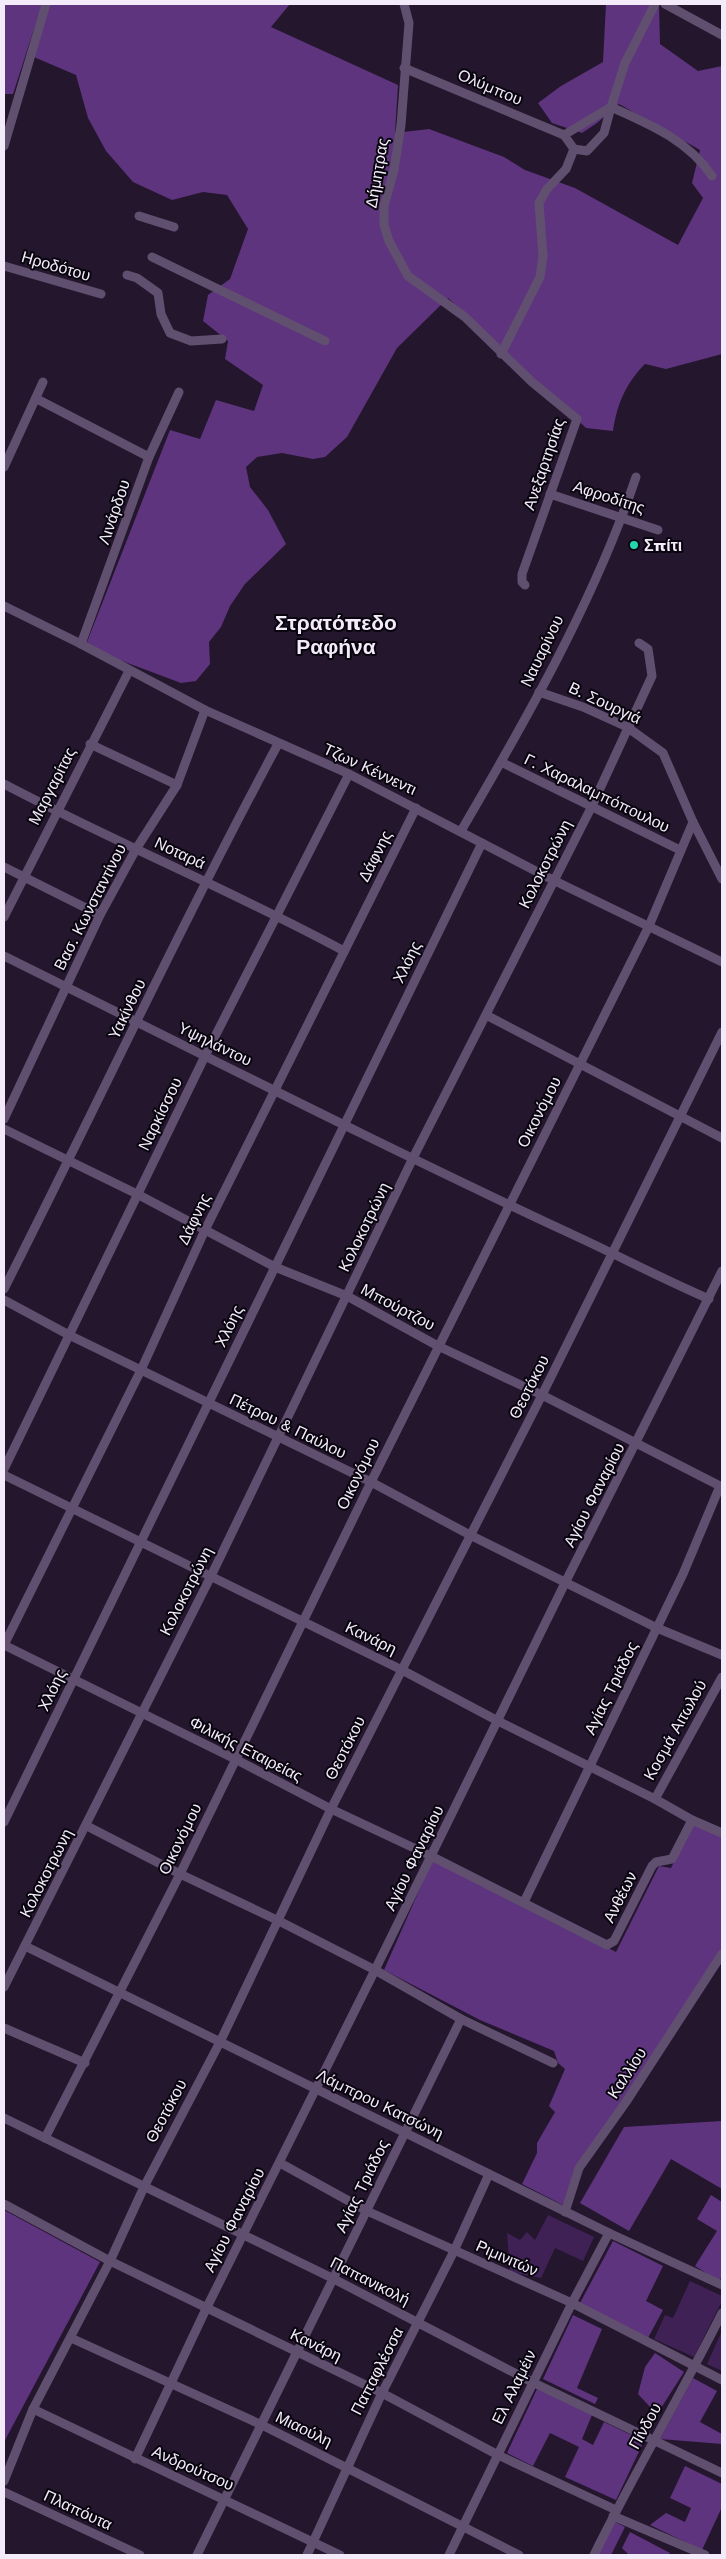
<svg xmlns="http://www.w3.org/2000/svg" width="726" height="2559" font-family="'Work Sans',sans-serif">
  <rect width="100%" height="100%" fill="#23162d"/>
  <!-- green -->
  <g fill="#3f2156">
    <path d="M548,2215l46,22 -11,24 -28,-13 -14,30 -31,-6 -3,-39 13,7 7,-8 8,8z"/>
    <path d="M690,2281l32,15v5l-28,56 -40,-18 11,-24 8,3z"/>
    <path d="M722,2331v40l-15,-7z"/>
  </g>
  <!-- forest -->
  <g fill="#5e347e">
    <path d="M4,4h38l-29,90h-9z"/>
    <path d="M50,4h240l-19,23 127,58 -3,48 34,-4 75,28 21,13 50,18 103,57 25,-47 -11,-15 8,-33 -81,-46 -22,19 -15,10 -30,-10 -14,-20 23,-17 42,-24 3,-58h53l1,40 38,27 24,-5v288l-56,15 -21,-5c-19,19 -28,40 -32,67l-27,-3 -138,-130 -51,50 -50,89 -22,20 -12,2 -31,-6 -25,4 -11,10 4,20 18,23 18,34 -41,40 -15,22 -9,21 -12,15 1,22 -14,17 -15,2 -72,-27 -22,-14 83,-212 30,9 16,-39 38,11 9,-26 -38,-26 3,-18 -25,-20 5,-26 22,-16 18,-50 -21,-34 -24,-3 -31,8 -39,-18 -27,-31 -18,-33 -12,-43 -42,-18z"/>
    <path d="M694,1821l28,14v114l-95,147 -53,74 -11,35 -41,-21 15,-31v-10l18,-31 -6,-6 16,-37 -7,-6 -4,-12 -74,-31 -96,-50 49,-111 183,93 43,-86 12,2z"/>
    <path d="M722,2121v68l-51,-30 -42,72 -49,-28 44,-76z"/>
    <path d="M711,2195l11,7v74l-3,5 -24,-15 22,-35 -20,-12z"/>
    <path d="M4,2210l96,52 -96,180z"/>
    <path d="M613,2241l50,25 -17,35 17,9 -15,28 -68,-35z"/>
    <path d="M573,2315l29,14 -25,59 21,10 -3,6 -52,-25z"/>
    <path d="M655,2353l29,19 -37,58 4,-22 -13,-14 7,-27z"/>
    <path d="M693,2378l24,13 -17,31 22,12v10l-62,-5z"/>
    <path d="M537,2389l55,26 -10,24 11,6 11,-23 40,19 -28,59 -51,-23 14,-30 -29,-14 -17,33 -26,-13z"/>
    <path d="M685,2466l37,18v23l-20,43 -52,-25 16,-12 19,9 6,-14 -21,-10z"/>
    <path d="M615,2522l10,5 -14,28h-13z"/>
    <path d="M630,2532l40,21 -1,2h-40l-7,-7z"/>
  </g>
  <g fill="none" stroke-linecap="round" stroke-linejoin="round">
    <!-- minor -->
    <g stroke="#604f6f" stroke-width="9">
      <path d="M404,4l5,19 -8,102 -7,45 -10,36v19l5,16 19,35 57,41 67,65 45,37 -55,155v8l3,3"/>
      <path d="M665,4l57,31"/>
      <path d="M404,68l160,67"/>
      <path d="M4,146l42,-142"/>
      <path d="M574,149l13,2 17,-18 7,-26c38,17 77,33 101,69"/>
      <path d="M139,216l35,11"/>
      <path d="M152,257l173,84"/>
      <path d="M4,266l97,28"/>
      <path d="M127,275l10,3 21,15 3,21 9,19 21,8 31,-2"/>
      <path d="M501,354l39,-77 3,-21 -4,-53 8,-14 19,-20 8,-20 -10,-14 47,-28 14,-44 30,-59"/>
      <path d="M37,399l112,58"/>
      <path d="M4,467l39,-85"/>
      <path d="M550,494l108,36"/>
      <path d="M4,606l77,38 124,66 144,64 204,106 169,82"/>
      <path d="M81,644l68,-187 30,-65"/>
      <path d="M539,692l44,15 44,20 36,26 30,69 29,57"/>
      <path d="M90,744l87,41"/>
      <path d="M501,762l179,88"/>
      <path d="M4,784c112,59 229,107 340,167"/>
      <path d="M461,831c65,-111 134,-232 175,-354"/>
      <path d="M4,867l96,48"/>
      <path d="M4,917l125,-246"/>
      <path d="M4,956c192,95 382,192 576,282 43,20 85,42 129,61"/>
      <path d="M486,1015l236,123"/>
      <path d="M4,1119l96,-204 36,-66 41,-64 28,-75"/>
      <path d="M4,1129l133,65 138,73 72,29 91,50 104,49 180,92"/>
      <path d="M4,1289c92,-182 178,-366 274,-545"/>
      <path d="M4,1300l65,35 302,147 99,53 187,93 65,27"/>
      <path d="M4,1469l201,-413 144,-282"/>
      <path d="M4,1475l398,195 96,51 157,78 37,21 30,13"/>
      <path d="M4,1645l137,-275 64,-140 211,-422"/>
      <path d="M4,1645l231,114 96,50 100,47 176,89 7,-4 38,-75 4,-4 16,-3 20,-39"/>
      <path d="M655,1799l67,-122"/>
      <path d="M4,1822l478,-979"/>
      <path d="M87,1826l93,48 99,47 96,49 86,49 92,44"/>
      <path d="M524,1902l159,-328 37,-88"/>
      <path d="M25,1946l584,287 113,52"/>
      <path d="M4,1987l207,-411 202,-418 178,-350 61,-132 -4,-27 -9,-6"/>
      <path d="M4,2028l81,35"/>
      <path d="M4,2118l328,160 200,104 190,91"/>
      <path d="M45,2138l135,-264 191,-392 278,-556 44,-104"/>
      <path d="M280,2163l87,48 205,92 150,77"/>
      <path d="M4,2204l106,57 272,132 116,62 118,55"/>
      <path d="M565,2212l14,-44 47,-66 96,-148"/>
      <path d="M71,2338l191,87 257,130"/>
      <path d="M33,2409l307,146"/>
      <path d="M135,2459l71,-150 169,-339 190,-387 157,-312"/>
      <path d="M4,2481l29,-72 77,-148 34,-74 76,-145 111,-233 211,-414 180,-363"/>
      <path d="M4,2492l136,63"/>
      <path d="M613,2516l92,39"/>
      <path d="M197,2555l264,-536"/>
      <path d="M307,2555l75,-162 72,-142 35,-77"/>
      <path d="M449,2555l123,-252 37,-70"/>
      <path d="M594,2555c40,-82 87,-160 128,-242"/>
    </g>
  </g>
  <!-- markers -->
  <circle fill="#25d5ae" stroke="#09050e" stroke-width="2" cx="634" cy="545" r="5"/>
  <g text-anchor="middle" dominant-baseline="central" stroke-width="4" stroke-linejoin="round" paint-order="stroke">
    <!-- street labels -->
    <g font-size="16" fill="#f3ebfa" stroke="#09050e">
      <text transform="translate(490 87) rotate(23)">Ολύμπου</text>
      <text transform="translate(377 173) rotate(-80)">Δήμητρας</text>
      <text transform="translate(56 266) rotate(16)">Ηροδότου</text>
      <text transform="translate(544 464) rotate(-71)">Ανεξαρτησίας</text>
      <text transform="translate(609 497) rotate(18)">Αφροδίτης</text>
      <text transform="translate(114 512) rotate(-71)">Λινάρδου</text>
      <text transform="translate(542 651) rotate(-64)">Ναυαρίνου</text>
      <text transform="translate(605 703) rotate(25)">Β. Σουργιά</text>
      <text transform="translate(370 769) rotate(25)">Τζων Κέννεντι</text>
      <text transform="translate(52 786) rotate(-63)">Μαργαρίτας</text>
      <text transform="translate(597 793) rotate(26)">Γ. Χαραλαμπόπουλου</text>
      <text transform="translate(180 853) rotate(25)">Νοταρά</text>
      <text transform="translate(375 856) rotate(-63)">Δάφνης</text>
      <text transform="translate(545 864) rotate(-63)">Κολοκοτρώνη</text>
      <text transform="translate(90 907) rotate(-63)">Βασ. Κωνσταντίνου</text>
      <text transform="translate(407 962) rotate(-64)">Χλόης</text>
      <text transform="translate(127 1009) rotate(-64)">Υακίνθου</text>
      <text transform="translate(215 1044) rotate(26)">Υψηλάντου</text>
      <text transform="translate(539 1112) rotate(-63)">Οικονόμου</text>
      <text transform="translate(160 1114) rotate(-64)">Ναρκίσσου</text>
      <text transform="translate(194 1219) rotate(-64)">Δάφνης</text>
      <text transform="translate(364 1227) rotate(-64)">Κολοκοτρώνη</text>
      <text transform="translate(398 1307) rotate(28)">Μπούρτζου</text>
      <text transform="translate(229 1326) rotate(-64)">Χλόης</text>
      <text transform="translate(529 1387) rotate(-63)">Θεοτόκου</text>
      <text transform="translate(288 1426) rotate(26)">Πέτρου &amp; Παύλου</text>
      <text transform="translate(358 1474) rotate(-64)">Οικονόμου</text>
      <text transform="translate(594 1495) rotate(-63)">Αγίου Φαναρίου</text>
      <text transform="translate(186 1591) rotate(-63)">Κολοκοτρώνη</text>
      <text transform="translate(371 1638) rotate(26)">Κανάρη</text>
      <text transform="translate(611 1688) rotate(-64)">Αγίας Τριάδος</text>
      <text transform="translate(52 1690) rotate(-64)">Χλόης</text>
      <text transform="translate(675 1730) rotate(-61)">Κοσμά Αιτωλού</text>
      <text transform="translate(345 1748) rotate(-63)">Θεοτόκου</text>
      <text transform="translate(246 1749) rotate(27)">Φιλικής Εταιρείας</text>
      <text transform="translate(180 1839) rotate(-64)">Οικονόμου</text>
      <text transform="translate(414 1858) rotate(-64)">Αγίου Φαναρίου</text>
      <text transform="translate(46 1873) rotate(-63)">Κολοκοτρωνη</text>
      <text transform="translate(620 1897) rotate(-63)">Ανθέων</text>
      <text transform="translate(627 2073) rotate(-57)">Καλλίου</text>
      <text transform="translate(380 2104) rotate(26)">Λάμπρου Κατσώνη</text>
      <text transform="translate(166 2111) rotate(-62)">Θεοτόκου</text>
      <text transform="translate(362 2186) rotate(-64)">Αγίας Τριάδος</text>
      <text transform="translate(234 2220) rotate(-63)">Αγίου Φαναρίου</text>
      <text transform="translate(507 2258) rotate(24)">Ριμινιτών</text>
      <text transform="translate(370 2281) rotate(27)">Παπανικολή</text>
      <text transform="translate(316 2345) rotate(26)">Κανάρη</text>
      <text transform="translate(377 2371) rotate(-63)">Παπαφλέσσα</text>
      <text transform="translate(514 2387) rotate(-64)">Ελ Αλαμέιν</text>
      <text transform="translate(645 2426) rotate(-61)">Πίνδου</text>
      <text transform="translate(304 2429) rotate(26)">Μιαούλη</text>
      <text transform="translate(193 2468) rotate(24)">Ανδρούτσου</text>
      <text transform="translate(78 2510) rotate(25)">Πλαπόυτα</text>
    </g>
    <!-- poi labels -->
    <g font-size="16" font-weight="bold" fill="#f3ebfa" stroke="#09050e" text-anchor="start">
      <text x="644" y="545">Σπίτι</text>
    </g>
    <!-- district labels -->
    <g font-size="21" font-weight="bold" fill="#f3ebfa" stroke="#09050e">
      <text x="336" y="622">Στρατόπεδο<tspan x="336" dy="24">Ραφήνα</tspan></text>
    </g>
  </g>
  <!-- border -->
  <rect width="726" height="2559" fill="none" stroke="#f3ebfa" stroke-width="10"/>
</svg>
